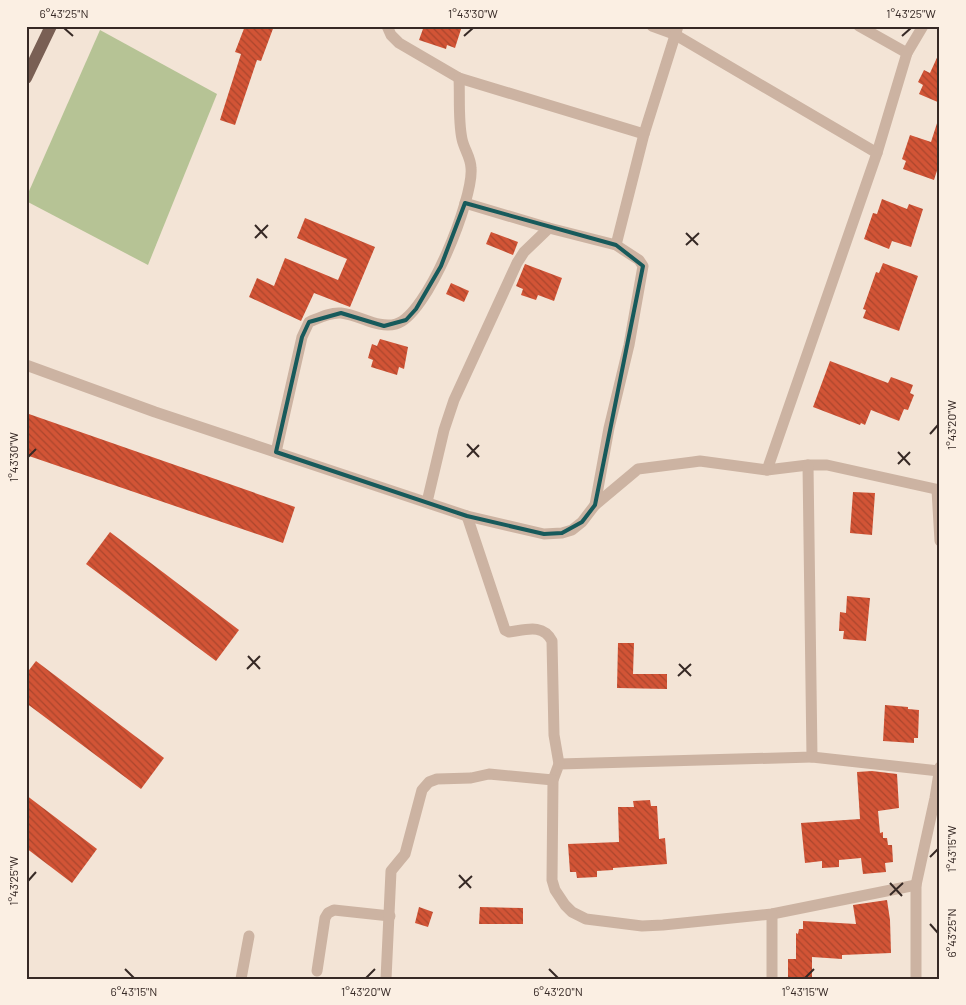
<svg xmlns="http://www.w3.org/2000/svg" width="966" height="1005" font-family="Barlow,sans-serif">
  <defs>
    <pattern id="building-back-hatch" width="6" height="6" patternUnits="userSpaceOnUse" patternTransform="scale(1.25)"><rect width="6" height="6" fill="#d25436"/><path d="M-1 5l2 2M0 0l6 6M5-1l2 2" fill="none" stroke="#ab462d"/></pattern>
  </defs>
  <rect width="100%" height="100%" fill="#f3e4d6"/>
  <!-- pitch -->
  <path fill="#b6c395" d="M100,30l117,64 -69,171 -122,-64v-3z"/>
  <!-- building -->
  <g fill="url(#building-back-hatch)">
    <path d="M245,26h29l-13,35 -4,-1 -22,65 -15,-5 21,-66 -6,-2z"/>
    <path d="M424,26h38l-7,22 -8,-3 -1,4 -27,-9z"/>
    <path d="M940,51v52l-21,-9 4,-9 -5,-3 6,-12 6,3z"/>
    <path d="M938,120l2,1v40l-6,19 -31,-11 3,-8 -4,-2 8,-24 21,7z"/>
    <path d="M882,199l25,10 2,-5 14,5 -12,38 -19,-6 -3,8 -25,-10 9,-26 4,1z"/>
    <path d="M305,218l70,29 -25,60 -36,-14 -13,28 -52,-24 8,-19 17,8 11,-28 53,22 9,-21 -50,-21z"/>
    <path d="M491,232l27,10 -5,13 -27,-11z"/>
    <path d="M883,263l35,13 -19,55 -36,-13 3,-8 -3,-1 13,-37 3,1z"/>
    <path d="M525,264l37,14 -8,23 -16,-6 -2,5 -15,-5 2,-6 -7,-3z"/>
    <path d="M451,283l18,8 -5,11 -18,-8z"/>
    <path d="M380,339l28,8 -4,22 -5,-2 -2,8 -26,-8 2,-7 -5,-2 4,-14 5,2z"/>
    <path d="M830,361l58,22 3,-6 22,8 -3,8 4,2 -6,15 -4,-1 -5,12 -28,-11 -6,15 -4,-2 -1,2 -47,-18z"/>
    <path d="M26,413l269,94 -12,36 -257,-88z"/>
    <path d="M853,492l22,1 -3,42 -22,-2z"/>
    <path d="M110,532l129,98 -23,31 -130,-97z"/>
    <path d="M847,596l23,2 -4,43 -23,-2 1,-8h-5l1,-19 6,1z"/>
    <path d="M618,643h16l-1,31h34v15l-50,-1z"/>
    <path d="M36,661l128,97 -23,31 -115,-86v-29z"/>
    <path d="M885,705l23,2v2l11,1 -1,28h-4v5l-31,-2z"/>
    <path d="M872,771l25,3 2,34 -21,3 2,22 3,-1v6h4l1,7h4l1,17 -8,1 1,9 -23,2 -2,-16 -22,2v7l-17,1v-7l-17,2 -4,-40 59,-4 -3,-47z"/>
    <path d="M26,795l71,54 -25,34 -46,-35z"/>
    <path d="M650,800l1,6h6l2,33 6,-1 2,26 -54,4v2l-16,1v6l-20,1 -1,-6h-6l-2,-28 51,-2 -1,-35h16l-1,-6z"/>
    <path d="M887,900l3,20 1,33 -49,2v4l-30,-2v21l-24,1v-20h8v-26l2,1 1,-5h4v-8l53,3 -3,-19z"/>
    <path d="M419,907l14,5 -5,15 -13,-4z"/>
    <path d="M480,907l43,1v16h-44z"/>
  </g>
  <g fill="none" stroke-linecap="round" stroke-linejoin="round">
    <!-- minor -->
    <g stroke="#ccb3a2" stroke-width="11">
      <path d="M387,26l4,9 8,8 60,35 185,56"/>
      <path d="M652,26l22,8 203,119"/>
      <path d="M859,26l48,27"/>
      <path d="M465,203l84,25 67,17 23,15 4,6 -14,79 -20,83 -14,77"/>
      <path d="M616,245l28,-111 34,-108"/>
      <path d="M26,365l129,47 312,104 77,18 18,-1 10,-3 10,-8 13,-17 43,-36 55,-7 7,-1 67,9 41,-5h19l113,25"/>
      <path d="M276,452l26,-115 7,-15c10,-4 21,-10 32,-9 19,2 37,16 55,11 31,-8 78,-126 75,-156 0,-10 -7,-19 -9,-29 -4,-19 -2,-41 -3,-61"/>
      <path d="M808,465l4,292 -253,7 -6,16 -1,100 3,10 10,15 7,7 14,7 56,7 21,-1 109,-11 144,-29"/>
      <path d="M767,470l110,-317 30,-100 16,-27"/>
      <path d="M937,490l3,51"/>
      <path d="M427,502l17,-72 10,-30 63,-137 7,-11 25,-24"/>
      <path d="M467,516l38,114 4,2c16,-2 34,-9 43,9l2,94 5,29"/>
      <path d="M812,757l127,14"/>
      <path d="M317,971l8,-53 3,-5 6,-3 56,6"/>
      <path d="M241,979l8,-43"/>
      <path d="M386,979l5,-108 14,-17 17,-64 7,-8 8,-3 34,-1 18,-4 64,6"/>
      <path d="M772,979v-65"/>
      <path d="M916,979v-94l19,-87 5,-31"/>
    </g>
    <!-- primary -->
    <path stroke="#795f54" stroke-width="12" d="M26,78l25,-52"/>
  </g>
  <!-- marked area -->
  <path fill="none" stroke="#175a5b" stroke-width="4" stroke-linejoin="round" d="M465,203l151,42 27,21 -48,239 -13,17 -20,11 -18,1 -77,-18 -191,-64 26,-115 7,-15 32,-9 43,13 22,-6 10,-11 25,-43z"/>
  <!-- ticks -->
  <path fill="none" stroke="#362925" stroke-width="2" d="M64,28l9,8M464,36l9,-8M902,36l9,-8M255,225l12,13M686,233l12,12M255,238l13,-13M686,245l13,-12M930,434l8,-9M467,444l12,13M898,452l12,13M28,457l8,-8M467,457l12,-12M898,464l12,-12M248,656l12,13M679,664l12,12M247,669l13,-13M678,676l13,-12M930,857l8,-8M459,875l12,13M28,881l8,-9M890,883l12,13M459,888l13,-12M890,895l13,-12M930,924l8,9M125,969l9,9M549,969l9,9M366,978l9,-9M805,978l9,-9"/>
  <!-- border -->
  <rect width="966" height="1005" fill="none" stroke="#fbefe3" stroke-width="55"/>
  <rect x="28" y="28" width="910" height="950" fill="none" stroke="#362925" stroke-width="2"/>
  <g font-size="12" text-anchor="middle" fill="#362925">
    <text x="64" y="18">6°43'25"N</text>
    <text x="473" y="18">1°43'30"W</text>
    <text x="911" y="18">1°43'25"W</text>
    <text transform="translate(952 425) rotate(-90)" y="4">1°43'20"W</text>
    <text transform="translate(14 457) rotate(-90)" y="4">1°43'30"W</text>
    <text transform="translate(952 849) rotate(-90)" y="4">1°43'15"W</text>
    <text transform="translate(14 881) rotate(-90)" y="4">1°43'25"W</text>
    <text transform="translate(952 933) rotate(-90)" y="4">6°43'25"N</text>
    <text x="134" y="996">6°43'15"N</text>
    <text x="366" y="996">1°43'20"W</text>
    <text x="558" y="996">6°43'20"N</text>
    <text x="805" y="996">1°43'15"W</text>
  </g>
</svg>
